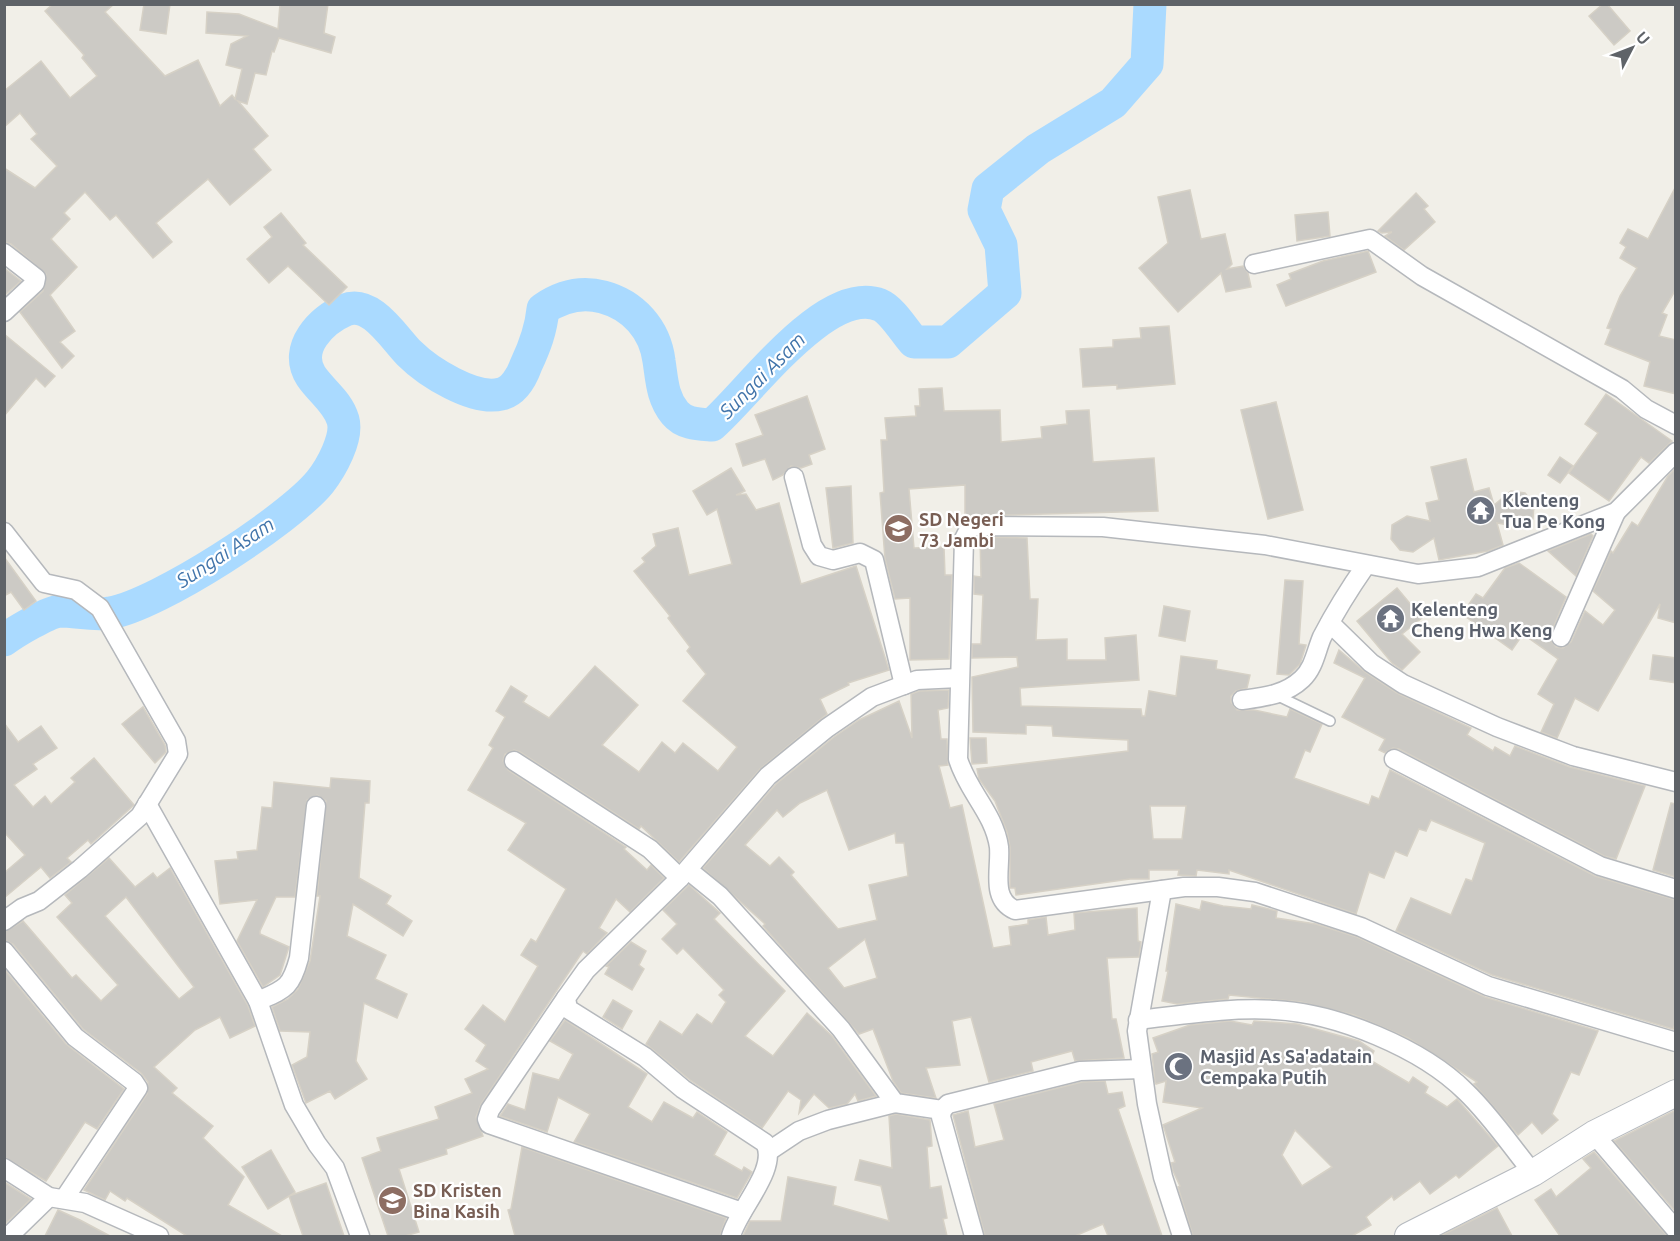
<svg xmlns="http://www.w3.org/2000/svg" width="1680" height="1241" font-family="Ubuntu,sans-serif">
  <rect width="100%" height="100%" fill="#f1efe8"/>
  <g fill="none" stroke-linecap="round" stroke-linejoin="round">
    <!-- river -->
    <path stroke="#aadaff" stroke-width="33" d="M4,640c11,-8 44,-28 56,-29 16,0 35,5 50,2 48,-8 179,-93 210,-131 11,-14 28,-44 23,-62 -5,-18 -22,-29 -32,-44 -18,-28 11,-56 34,-66 26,-11 49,28 64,43 19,19 65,48 92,41 13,-3 21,-18 25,-29 9,-19 15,-35 17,-56 19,-13 38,-18 60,-12 30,8 52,32 56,64 3,19 3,36 16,52 9,11 24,11 37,12 37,-32 114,-141 168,-120 12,5 25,27 34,37h34l57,-49 -4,-48 -17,-35 4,-21 50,-40 75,-46 34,-39 3,-60"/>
  </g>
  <!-- building -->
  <g fill="#cccac5" stroke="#d6d1c6" stroke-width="1.5" fill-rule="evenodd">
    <path d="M53,4h61l-9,8 60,64 33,-16 22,46 12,-11 3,4 7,-30 -16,-4 5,-21 16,-8 -41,-3 1,-21 32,2 39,15 2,-25h48l-4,29 11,4 -4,16 -52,-15 -5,14 -2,-1 -6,24 -11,-2 -8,31 -9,-3 30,35 -15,13 18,21 -41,35 -22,-26 -52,44 16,19 -19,16 -37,-43 -6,5 -25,-28 -21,21 6,6 -19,20 26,28 -27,28 25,36 -15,11 14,14 -12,12 -42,-56 23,-21 3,-17 -35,-30 -7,-2v-74l31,20 22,-22 -26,-27 6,-5 -17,-21 -16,14v-36l37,-30 29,37 27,-22 -15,-18 2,-3 -39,-44z"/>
    <path d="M144,4h26l-4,30 -26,-4z"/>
    <path d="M1603,4h4l23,27 -16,14 -25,-29z"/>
    <path d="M1676,186v103l-14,24 5,2 -8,21 17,4v54l-32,-8 6,-24 -45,-18 6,-15 -4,-1 13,-32 17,-28 -17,-10 6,-11 -6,-4 8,-14 20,10z"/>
    <path d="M1190,190l11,49 24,-5 7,30 -5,5 16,-3 5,7 3,14 -25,5 -5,-19 -43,39 -39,-44 29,-25 -10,-46z"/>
    <path d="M1416,193l12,13 -4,3 11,13 -31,28 -19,-14 7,-4 -10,1 -4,-2z"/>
    <path d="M1328,212l2,24 -33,5 -2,-26z"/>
    <path d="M281,213l25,30 -3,2 44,42 -18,18 -41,-39 -19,17 -22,-24 25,-22 -8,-10z"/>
    <path d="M1368,251l8,21 -90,34 -9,-21 14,-6 -2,-5 34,-13z"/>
    <path d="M4,268l17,13 -15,13 -2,-2z"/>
    <path d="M1169,326l6,58 -58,5v-4l-34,2 -3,-38 33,-2v-7l28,-2 -1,-10z"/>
    <path d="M4,334l51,42 -10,11 -9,-9 -32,38z"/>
    <path d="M942,388l2,23 56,-1 1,32 41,-4 -1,-11 26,-3 -1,-13 23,-1 4,52 61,-4 4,53 -193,5v-31l-56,4 5,59 30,-1 1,28h7l-3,84 -39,1v-62l-15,1 -10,-40 -5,-66 4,-1 -3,-52h6l-2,-22 31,-2 -1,-10h5l-1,-17z"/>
    <path d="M1606,394l66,47 -23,22 -8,-6 -32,44 -40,-28 29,-40 -13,-9z"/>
    <path d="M807,396l18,53 -16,6 3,9 -11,4 -10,-2 -8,9 -10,5 -8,-21 -22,7 -7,-22 27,-9 -8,-20z"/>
    <path d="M1276,402l27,108 -35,9 -27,-109z"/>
    <path d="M1560,457l13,9 -13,17 -12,-8z"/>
    <path d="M1466,459l8,33 15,-4 5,17 17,-14 14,2 9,11 -1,15 -13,8 -23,-4 6,22 -15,6 -49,9 -5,-22 -21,14 -13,-2 -9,-11 1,-14 15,-9 23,5 -4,-18 13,-3 -8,-33z"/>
    <path d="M731,468l14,23 -9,4 10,-1 10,16 23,-7 22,81 55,-18 33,104 -41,13 1,2 -29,14 7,15 -67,55 -81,93 -38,-36 -2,3 -119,-77 -6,-2 -9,4 -2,7 5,9 118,77 -2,2 23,21 4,-5 13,13 -34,34 -14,-13 -17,29 8,5 -20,21 -4,-3 -102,153 -5,13 7,19 -37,13 1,5 -48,15 20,63 -14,4h-17l-26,-78 19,-7 -4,-13 62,-19 -4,-12 37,-14 -7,-14 23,-10 -12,-8 10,-16 -21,-16 18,-24 22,17 33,-56 -17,-11 10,-16 5,3 30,-53 -58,-39 18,-27 -58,-33 25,-42 -4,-3 16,-28 -9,-6 15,-25 16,10 -4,6 26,16 46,-52 43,39 -36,40 37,27 23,-30 13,11 8,-10 35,28 19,-24 -54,-46 23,-27 -19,-23 3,-4 -22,-29 2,-2 -36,-45 11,-9 -3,-4 14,-12 -3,-12 25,-6 11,47 43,-11 -15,-55 -10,6 -14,-24z"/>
    <path d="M1676,468v155l-18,-5 2,-14 -62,107 -23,-13 -18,40 -16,-6 13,-28 -16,-10 20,-35 -35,-25 -11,16 -50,-36 14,-20 7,4 22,-30 14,-5 47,34 -15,36 -1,6 6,8 7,1 8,-6 14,-31 18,14 12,-15 -22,-19 18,-40 2,2 19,-31 6,4 30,-50z"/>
    <path d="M851,486l2,57 -20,5 -7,-60z"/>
    <path d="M1591,534l2,2 -17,40 -28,-25z"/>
    <path d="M980,537l47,1 3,61h8l-2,41 31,-1v21h39l-1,-22 31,-3 3,45 -119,8 1,18 120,3 1,7h3l4,-25 27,5 5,-40 36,5 -1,8 34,6 -3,13 -11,3 -5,5v6l6,8h17l33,7 3,-8 32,15 -12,28 -5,-2 -11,28 75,27 3,-9 7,3 11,-29 205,106 81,24v122l-3,7 -181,-54 -96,-44 15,-33 40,17 15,-36 6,2 13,-38 -54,-23 -5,11 -7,-2 -12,27 -12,-5 -11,27 -15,-6 -13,42 -127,-44v4l-32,-4 -1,6 -18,-1 1,-5h-30v9h-19l-114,16 -1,-7h-5v-41l-3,-15 -12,-31 -16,-22 -2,-10 151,-18v-11l-75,-4 -1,-10 -26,-1v9l-53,-2 -1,-55 46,-10 -1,-10 -45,1v-14h9l2,-49 -9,-1v-18l7,1zM1150,806h36l-4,33h-29z"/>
    <path d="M4,557l32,44 -12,9 -13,-18 -7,4z"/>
    <path d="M1285,580l18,1 -4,63 7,1 -6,19 -11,11 -12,-1z"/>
    <path d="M1397,588l25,30 -20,16 18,18 -18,18 -10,-7 -35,-42z"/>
    <path d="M1164,606l26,5 -5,30 -26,-5z"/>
    <path d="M1339,650l26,22 32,21 74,35 -4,7 26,16 2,-4 15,9 5,-10 55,21 75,19 -29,73 -12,-3 -205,-107 -6,-1 -8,5 -6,-3 6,-11 -43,-22 23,-39 -31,-15z"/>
    <path d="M1653,655l23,3v25l-26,-4z"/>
    <path d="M949,690l-1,18 -10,2 3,29h6l1,26 -9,1 11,42 12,-3 31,143 18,-3 -2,-18 19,-3v-4l18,-3 2,18 27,-5 -1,-17 63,-5 1,33 3,1 -2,15 -32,1 5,61h4l8,39 -49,3 -3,-10 -41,11 2,9 -44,11 -18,-65 -19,4 8,44 -34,3 10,30 -35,-5 -8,-12 -20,-52 -14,5 -96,-108 2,-2 -62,-56 73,-84 58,-47 25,-17 40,-19 13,37 -1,-44 8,-3zM827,790l22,60 46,-17 1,10h8l4,33 -39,9 8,35 -39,9 -47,-54 3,-3 -15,-15 -9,9 -25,-21 32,-35 6,7 17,-14zM865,939l12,39 -33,10 -16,-20z"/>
    <path d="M143,707l22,38 1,7 -11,11 -33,-39z"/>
    <path d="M4,723l14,19 23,-16 16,22 -24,16 4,5 -23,16 19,22 12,-11 6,8 24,-22 -4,-4 23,-20 40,47 -43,39 -3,-4 -21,18 4,4 -21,16 -9,-11 -37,31v-25l21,-18 -21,-23z"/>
    <path d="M970,738h16l1,25 -15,1z"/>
    <path d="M331,778l39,3 -1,22h-4l-6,75 32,18 -5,8 26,17 -9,15 -50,-32 -6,32 39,19 -11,24 32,15 -10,24 -33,-15 -8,58 11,18 -32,20 -5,-8 -24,12 -14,-38 15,-8 3,-25 -30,-1 -8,-24 16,-8 10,-10 12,-28 10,-65h-3l9,-95 -9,-6 -10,5 -12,97h-19l-16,34v3l29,13 -9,28 -17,12 -26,-46 20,-41 -37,4 -5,-43 23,-2 -1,-7 20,-2 5,-43 10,1 2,-26 56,6z"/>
    <path d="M1671,803l5,1v73l-23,-7z"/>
    <path d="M109,858l26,29 18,-14 4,5 13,-10 78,138 7,20 -25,12 -10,-21 -25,13 -41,37 23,21 -5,5 41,33 -10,12 41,39 -16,28 54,31h-95l-60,-38 -2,3 -15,-10 -5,9 -21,-10 63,-96 1,-12 -7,-9 -58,-44 -70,-85 -9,-4v-8l19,-11 49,57 4,-3 25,26 17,-16 -61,-68 15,-14 -7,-8zM126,897l68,90 -15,12 -74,-83z"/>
    <path d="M689,885l31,28 -6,6 71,72 -40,45 28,20 34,-43 25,23 44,60 -18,5 -3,-7 -8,10 -18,4 -15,-14 -15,19 2,-13 -13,-9 -26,37 -72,-48 -44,-36 14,-23 22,14 15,-21 15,10 14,-22 -7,-7 5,-5 -41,-42 -6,6 -15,-15 15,-15 -14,-14z"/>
    <path d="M1202,901l21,5 28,3 1,-4 21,5 4,1 -1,7 40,6 41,13 128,60 113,34 -19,44 -8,-3 -19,42 6,6 -16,14 -10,-12 -14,13 -44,-51 3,-2 -69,-44 -54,-23 -53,-13 -72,-7 -1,4 -51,5 -15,-3 6,-30h-2l10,-67 24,6z"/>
    <path d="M631,942l15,9 -7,14 5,4 -12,21 -27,-16 4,-7 -3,-1z"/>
    <path d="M4,969l62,75 58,45 -27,40 -12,-7 -39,59 -42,-24z"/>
    <path d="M613,1000l19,11 -10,18 -19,-12z"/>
    <path d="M565,1020l82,54 -19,33 24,15 12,-20 29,16 4,-6 30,20 -13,23 28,16 2,-4 8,5 -15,26 -163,-56 16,-28 -32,-17 -11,35 -47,-16 8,-12 17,6 8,-37 26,7 14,-26 -23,-13z"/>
    <path d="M1230,1021l22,4 2,-4 43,3 62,17 15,10 -4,9 39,23 4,-6 15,10 -3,6 22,14 10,-8 41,47 -39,32 -3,-3 -26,19 -10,-13 -26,19 -2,-4 -26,21 5,8 -19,11h-159l-15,-49 2,-1 -7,-15 -2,-8 4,-1 -12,-37 39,-17 -39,-6 3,-21 -10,3 -1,-2 -3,-28 6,-2 -5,-14 37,-13zM1295,1130l37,37 -30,19 -20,-31z"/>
    <path d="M1105,1081l3,13 14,-2 3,14 -7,3 44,127h-54l-5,-12 -28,12h-90l-32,-121 15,-4 7,36 29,-7 -10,-36 88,-22z"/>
    <path d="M1676,1110v102l-62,-71z"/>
    <path d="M896,1114l34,6 2,26 -5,1 3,41 11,-2 6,32 -4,1 4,17h-204l7,-15h31l7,-44 48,10 -3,18 56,16 -8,-35 -26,-6 5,-20 32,8 -3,-52z"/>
    <path d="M522,1147l204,71 -6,18h-205l-7,-26 3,-1z"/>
    <path d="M271,1150l24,42 -6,4 37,-13 18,53h-41l-14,-40 -21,13 -26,-42z"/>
    <path d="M1594,1152l73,84h-107l-25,-36 16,-11 5,8 35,-29 -8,-9z"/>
    <path d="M4,1182l27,17 -27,26z"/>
    <path d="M1497,1208l15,28h-72z"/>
    <path d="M58,1210l22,10 30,16h-65z"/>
  </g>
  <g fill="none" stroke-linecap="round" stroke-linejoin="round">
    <defs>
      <path id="lane" d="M1276,695l54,26"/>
      <g id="street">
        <path d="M4,253l32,25 -1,5 -31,29"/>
        <path d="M1254,264l116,-25 52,37 200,113 24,20 30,16"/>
        <path d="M1676,452l-60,60 -138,55 -60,7 -153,-29 -162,-18 -128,-1 -6,3 -5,10 -6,220c10,33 36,54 41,88 2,22 -9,52 16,63l169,-23h34l37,5 106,35 127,59 188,56"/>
        <path d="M794,477l18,68 7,11 14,4 27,-7 14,7 30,125"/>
        <path d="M4,532l40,51 32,7 24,18 76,133 2,13 -38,62 -60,53 -41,32 -17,7 -18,13"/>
        <path d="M1330,623l41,40 32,21 94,43 76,29 103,26"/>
        <path d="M1561,637l55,-125"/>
        <path d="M1242,700c22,-3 43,-5 60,-21 12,-11 14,-28 20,-42 13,-25 28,-49 44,-72"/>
        <path d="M1394,759l206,107 76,23"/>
        <path d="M514,761l136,88 30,29"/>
        <path d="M147,804l111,197 36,104 23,39 18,24 25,68"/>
        <path d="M688,870l32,26 121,133 54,74 47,7 6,-6 132,-33 62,-2"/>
        <path d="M1162,890l-25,141 10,73 16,73 19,59"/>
        <path d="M4,951l71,86 59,45 4,6 -74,111"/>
        <path d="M566,998l-76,112 -3,9 2,5 253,88"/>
        <path d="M258,1001c27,-12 33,-13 41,-43l17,-152"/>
        <path d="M1138,1020c45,-5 92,-13 137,-10 61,3 147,38 191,82 25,24 45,54 67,81"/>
        <path d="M942,1110l-1,7 33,119"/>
        <path d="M1594,1134l82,96"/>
        <path d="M769,1151l30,-20 29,-11 67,-17"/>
        <path d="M4,1168l45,29 36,6 74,33"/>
        <path d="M9,1236l40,-39"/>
        <path d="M731,1236c7,-27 48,-67 34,-93l-82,-54 -38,-32 -77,-48 -2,-11 20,-28 94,-92 88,-102 59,-48 45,-31 45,-17 42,-2"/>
      </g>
      <path id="secondary" d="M1408,1236l125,-63 61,-39 82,-41"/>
    </defs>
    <!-- lane casing -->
    <use href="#lane" stroke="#b5b8bc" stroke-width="12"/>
    <!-- street casing -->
    <use href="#street" stroke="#b5b8bc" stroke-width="21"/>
    <!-- secondary casing -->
    <use href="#secondary" stroke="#b6babf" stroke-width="28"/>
    <!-- lane -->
    <use href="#lane" stroke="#fff" stroke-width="9"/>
    <!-- street -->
    <use href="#street" stroke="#fff" stroke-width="18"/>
    <!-- secondary -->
    <use href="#secondary" stroke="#fff" stroke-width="26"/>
  </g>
  <!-- icons -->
  <defs>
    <symbol id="temple-disc" viewBox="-11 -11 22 22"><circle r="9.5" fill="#6b7280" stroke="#fff"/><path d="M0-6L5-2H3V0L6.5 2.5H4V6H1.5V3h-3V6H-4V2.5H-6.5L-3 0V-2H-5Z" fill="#fff"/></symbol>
    <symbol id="school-disc" viewBox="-11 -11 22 22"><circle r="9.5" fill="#8d6e63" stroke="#fff"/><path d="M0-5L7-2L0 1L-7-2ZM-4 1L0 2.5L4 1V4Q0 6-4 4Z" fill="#fff"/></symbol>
    <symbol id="mosque-disc" viewBox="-11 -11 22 22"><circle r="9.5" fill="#6b7280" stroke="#fff"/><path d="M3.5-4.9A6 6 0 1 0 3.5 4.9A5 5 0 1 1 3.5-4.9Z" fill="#fff"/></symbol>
  </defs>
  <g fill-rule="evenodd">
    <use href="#temple-disc" x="1464" y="494" width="33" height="33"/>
    <use href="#school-disc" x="882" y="512" width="33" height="33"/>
    <use href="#temple-disc" x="1374" y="602" width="33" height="33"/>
    <use href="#mosque-disc" x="1162" y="1050" width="33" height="33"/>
    <use href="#school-disc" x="376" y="1184" width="33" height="33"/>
  </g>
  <g text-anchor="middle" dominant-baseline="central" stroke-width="4.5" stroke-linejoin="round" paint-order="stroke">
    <!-- worship labels -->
    <g font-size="18" font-weight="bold" fill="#5b616d" stroke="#fff" text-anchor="start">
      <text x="1502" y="500">Klenteng<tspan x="1502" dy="21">Tua Pe Kong</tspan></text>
      <text x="1411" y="609">Kelenteng<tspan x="1411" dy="21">Cheng Hwa Keng</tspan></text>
      <text x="1200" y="1056">Masjid As Sa'adatain<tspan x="1200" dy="21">Cempaka Putih</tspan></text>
    </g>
    <!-- education labels -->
    <g font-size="18" font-weight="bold" fill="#785e54" stroke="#fff" text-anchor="start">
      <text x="919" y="519">SD Negeri<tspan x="919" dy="21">73 Jambi</tspan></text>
      <text x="413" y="1190">SD Kristen<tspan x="413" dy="21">Bina Kasih</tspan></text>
    </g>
    <!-- water labels -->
    <g font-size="20" font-style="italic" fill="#4174aa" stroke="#fff">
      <text transform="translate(762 375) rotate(-45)">Sungai Asam</text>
      <text transform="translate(225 552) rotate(-33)">Sungai Asam</text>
    </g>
  </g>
  <!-- border -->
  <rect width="1680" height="1241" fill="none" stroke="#5f6368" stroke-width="12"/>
  <!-- north arrow -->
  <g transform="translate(1632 48) rotate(48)" stroke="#ffffff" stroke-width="4.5" paint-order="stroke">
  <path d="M0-4.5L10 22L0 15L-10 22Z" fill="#5f6368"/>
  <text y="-9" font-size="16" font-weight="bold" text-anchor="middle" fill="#5f6368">U</text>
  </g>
</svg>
